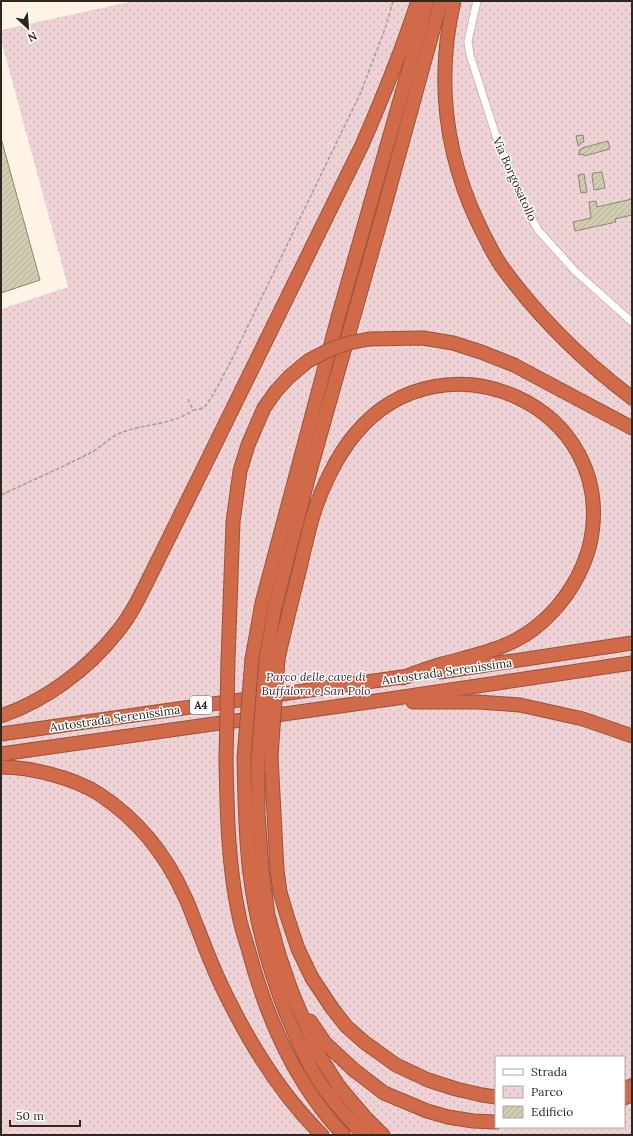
<svg xmlns="http://www.w3.org/2000/svg" width="633" height="1136" font-family="Lora,serif">
  <defs>
    <pattern id="park-dots" width="8" height="8" patternUnits="userSpaceOnUse"><rect width="8" height="8" fill="#efd2d6"/><path d="M2 2h.1M6 6h.1" fill="none" stroke="#cdb4b7" stroke-width="1.8" stroke-linecap="round"/></pattern>
    <pattern id="building-hatch" width="6" height="6" patternUnits="userSpaceOnUse"><rect width="6" height="6" fill="#d1cdb0"/><path d="M-1 1l2-2M0 6l6-6M5 7l2-2" fill="none" stroke="#b4b097"/></pattern>
  </defs>
  <rect width="100%" height="100%" fill="#fff3e6"/>
  <!-- park -->
  <path fill="url(#park-dots)" fill-rule="evenodd" d="M133,1h499v1134h-631v-826l67,-22 -67,-247v-10zM496,1057h128v70h-128z"/>
  <!-- building -->
  <g fill="url(#building-hatch)" stroke="#8a876f">
    <path d="M583,135l1,7 -4,1v2l-2,1 -2,-10z"/>
    <path d="M1,138l39,142 -39,13z"/>
    <path d="M608,141l2,8 -26,7 -1,-2 -4,1v-5l3,-1v-1z"/>
    <path d="M602,172l3,16 -11,2 -2,-14 1,-3z"/>
    <path d="M584,174l3,18 -6,1 -3,-18z"/>
    <path d="M632,199v16l-17,4 1,3 -41,9 -2,-9 18,-4 -2,-16 7,-1 1,6z"/>
  </g>
  <g fill="none" stroke-linecap="round" stroke-linejoin="round">
    <defs>
      <path id="street" d="M477,1l-9,40 2,14 29,90 24,57 15,28 37,41 57,51"/>
      <g id="highway">
        <path d="M454,1c-18,77 -9,153 25,224 7,14 14,29 23,42 37,51 80,93 130,131"/>
        <path d="M369,339l54,-1 30,5 28,9 33,13 118,63"/>
        <path d="M252,659l10,-56 77,-289 73,-256 15,-57"/>
        <path d="M266,659l9,-53 35,-135 72,-255 59,-215"/>
        <path d="M278,659c7,-32 15,-63 23,-95 3,-15 7,-30 11,-45 8,-28 25,-64 44,-86 88,-105 264,-27 234,111 -7,29 -25,58 -48,78 -30,27 -64,32 -100,42 -14,4 -27,9 -40,14"/>
        <path d="M228,660l5,-138 7,-51 8,-26 16,-37 12,-17 13,-14 19,-16"/>
        <path d="M440,672l192,-29"/>
        <path d="M413,702h65l42,3 63,14 49,17"/>
        <path d="M1,716c46,-16 87,-47 117,-85 16,-20 27,-45 39,-69 16,-33 33,-66 49,-99 52,-107 104,-213 156,-318 21,-48 40,-95 56,-144"/>
        <path d="M1,734l408,-58"/>
        <path d="M1,754l382,-54 249,-37"/>
        <path d="M271,756l6,114 3,22 7,24 11,33 14,29 20,30 14,18 18,16 32,23 32,15 28,9 26,6 14,2"/>
        <path d="M258,757v56l4,57 6,45 11,40 12,35 26,62 23,36 24,28 19,19"/>
        <path d="M244,758c1,38 1,77 6,115 8,66 30,135 60,193 14,26 34,49 55,69"/>
        <path d="M226,760c1,52 2,105 13,156 2,11 6,22 9,32 16,61 40,120 80,169 5,6 10,12 16,18"/>
        <path d="M1,767c30,0 73,11 98,27 38,25 67,61 85,101 6,11 9,23 14,34 9,24 19,49 31,72 24,48 55,97 93,134"/>
        <path d="M310,1021l15,22 29,27 30,23 43,18 21,6 25,4 23,1"/>
        <path d="M624,1088l8,-2"/>
        <path d="M624,1098l8,-3"/>
      </g>
    </defs>
    <!-- street casing -->
    <use href="#street" stroke="#cdbaa6" stroke-width="9"/>
    <!-- highway casing -->
    <use href="#highway" stroke="#98533a" stroke-width="15"/>
    <!-- path -->
    <g stroke="#a79d92" stroke-width="1.5" stroke-dasharray="4 2" stroke-linecap="butt">
      <path d="M188,399l5,11c4,0 9,-1 12,-4 9,-10 18,-31 25,-43l131,-271 24,-63 8,-28"/>
      <path d="M1,495c30,-14 60,-27 89,-42 10,-5 18,-14 28,-19 24,-11 54,-8 75,-24"/>
    </g>
    <!-- street -->
    <use href="#street" stroke="#fff" stroke-width="7"/>
    <!-- highway -->
    <use href="#highway" stroke="#d16a48" stroke-width="13"/>
    <defs>
      <g id="highway-bridge">
        <path d="M308,361l21,-11 20,-7 20,-4"/>
        <path d="M271,756l7,-97"/>
        <path d="M258,757l8,-98"/>
        <path d="M244,758l8,-99"/>
        <path d="M226,760l2,-100"/>
      </g>
    </defs>
    <!-- highway-bridge casing -->
    <use href="#highway-bridge" stroke="#98533a" stroke-width="15" stroke-linecap="butt"/>
    <!-- highway-bridge -->
    <use href="#highway-bridge" stroke="#d16a48" stroke-width="13"/>
  </g>
  <g text-anchor="middle" dominant-baseline="central" stroke-width="3" stroke-linejoin="round" paint-order="stroke">
    <!-- shield labels -->
    <rect fill="#fff" stroke="#6d6863" stroke-width="1" x="190" y="696" width="22" height="18" rx="3"/>
    <g font-size="11" font-weight="bold" fill="#2f2820">
      <text x="201" y="705">A4</text>
    </g>
    <!-- street labels -->
    <g font-size="12" fill="#2f2820" stroke="#fff">
      <text transform="translate(515 179) rotate(66)">Via Borgosatollo</text>
      <text transform="translate(447 671) rotate(-8)">Autostrada Serenissima</text>
      <text transform="translate(115 718) rotate(-8)">Autostrada Serenissima</text>
    </g>
    <!-- park labels -->
    <g font-size="12" font-style="italic" fill="#4e202a" stroke="#fff">
      <text x="316" y="676">Parco delle cave di<tspan x="316" dy="14">Buffalora e San Polo</tspan></text>
    </g>
  </g>
  <!-- border -->
  <rect width="633" height="1136" fill="none" stroke="#2f2820" stroke-width="4"/>
  <!-- legend -->
  <rect x="495" y="1056" width="130" height="72" fill="#ffffff" stroke="#aca9a6"/>
  <rect x="503" y="1069" width="20" height="6" fill="#ffffff" stroke="#aca9a6"/>
  <text x="531" y="1076" font-size="12" fill="#2f2820">Strada</text>
  <rect x="503" y="1086" width="20" height="12" fill="url(#park-dots)" stroke="#aca9a6"/>
  <text x="531" y="1096" font-size="12" fill="#2f2820">Parco</text>
  <rect x="503" y="1106" width="20" height="12" fill="url(#building-hatch)" stroke="#aca9a6"/>
  <text x="531" y="1116" font-size="12" fill="#2f2820">Edificio</text>
  <!-- north arrow -->
  <g transform="translate(28 28) rotate(154)" stroke="#ffffff" stroke-width="3" paint-order="stroke">
  <path d="M0-3L7 15L0 10L-7 15Z" fill="#2f2820"/>
  <text y="-6" font-size="11" font-weight="bold" text-anchor="middle" fill="#2f2820">N</text>
  </g>
  <!-- scale -->
  <path d="M10 1120v6h70v-6" fill="none" stroke="#2f2820" stroke-width="2"/>
  <text x="16" y="1120" font-size="12" fill="#2f2820" stroke="#ffffff" stroke-width="3" paint-order="stroke">50 m</text>
</svg>
